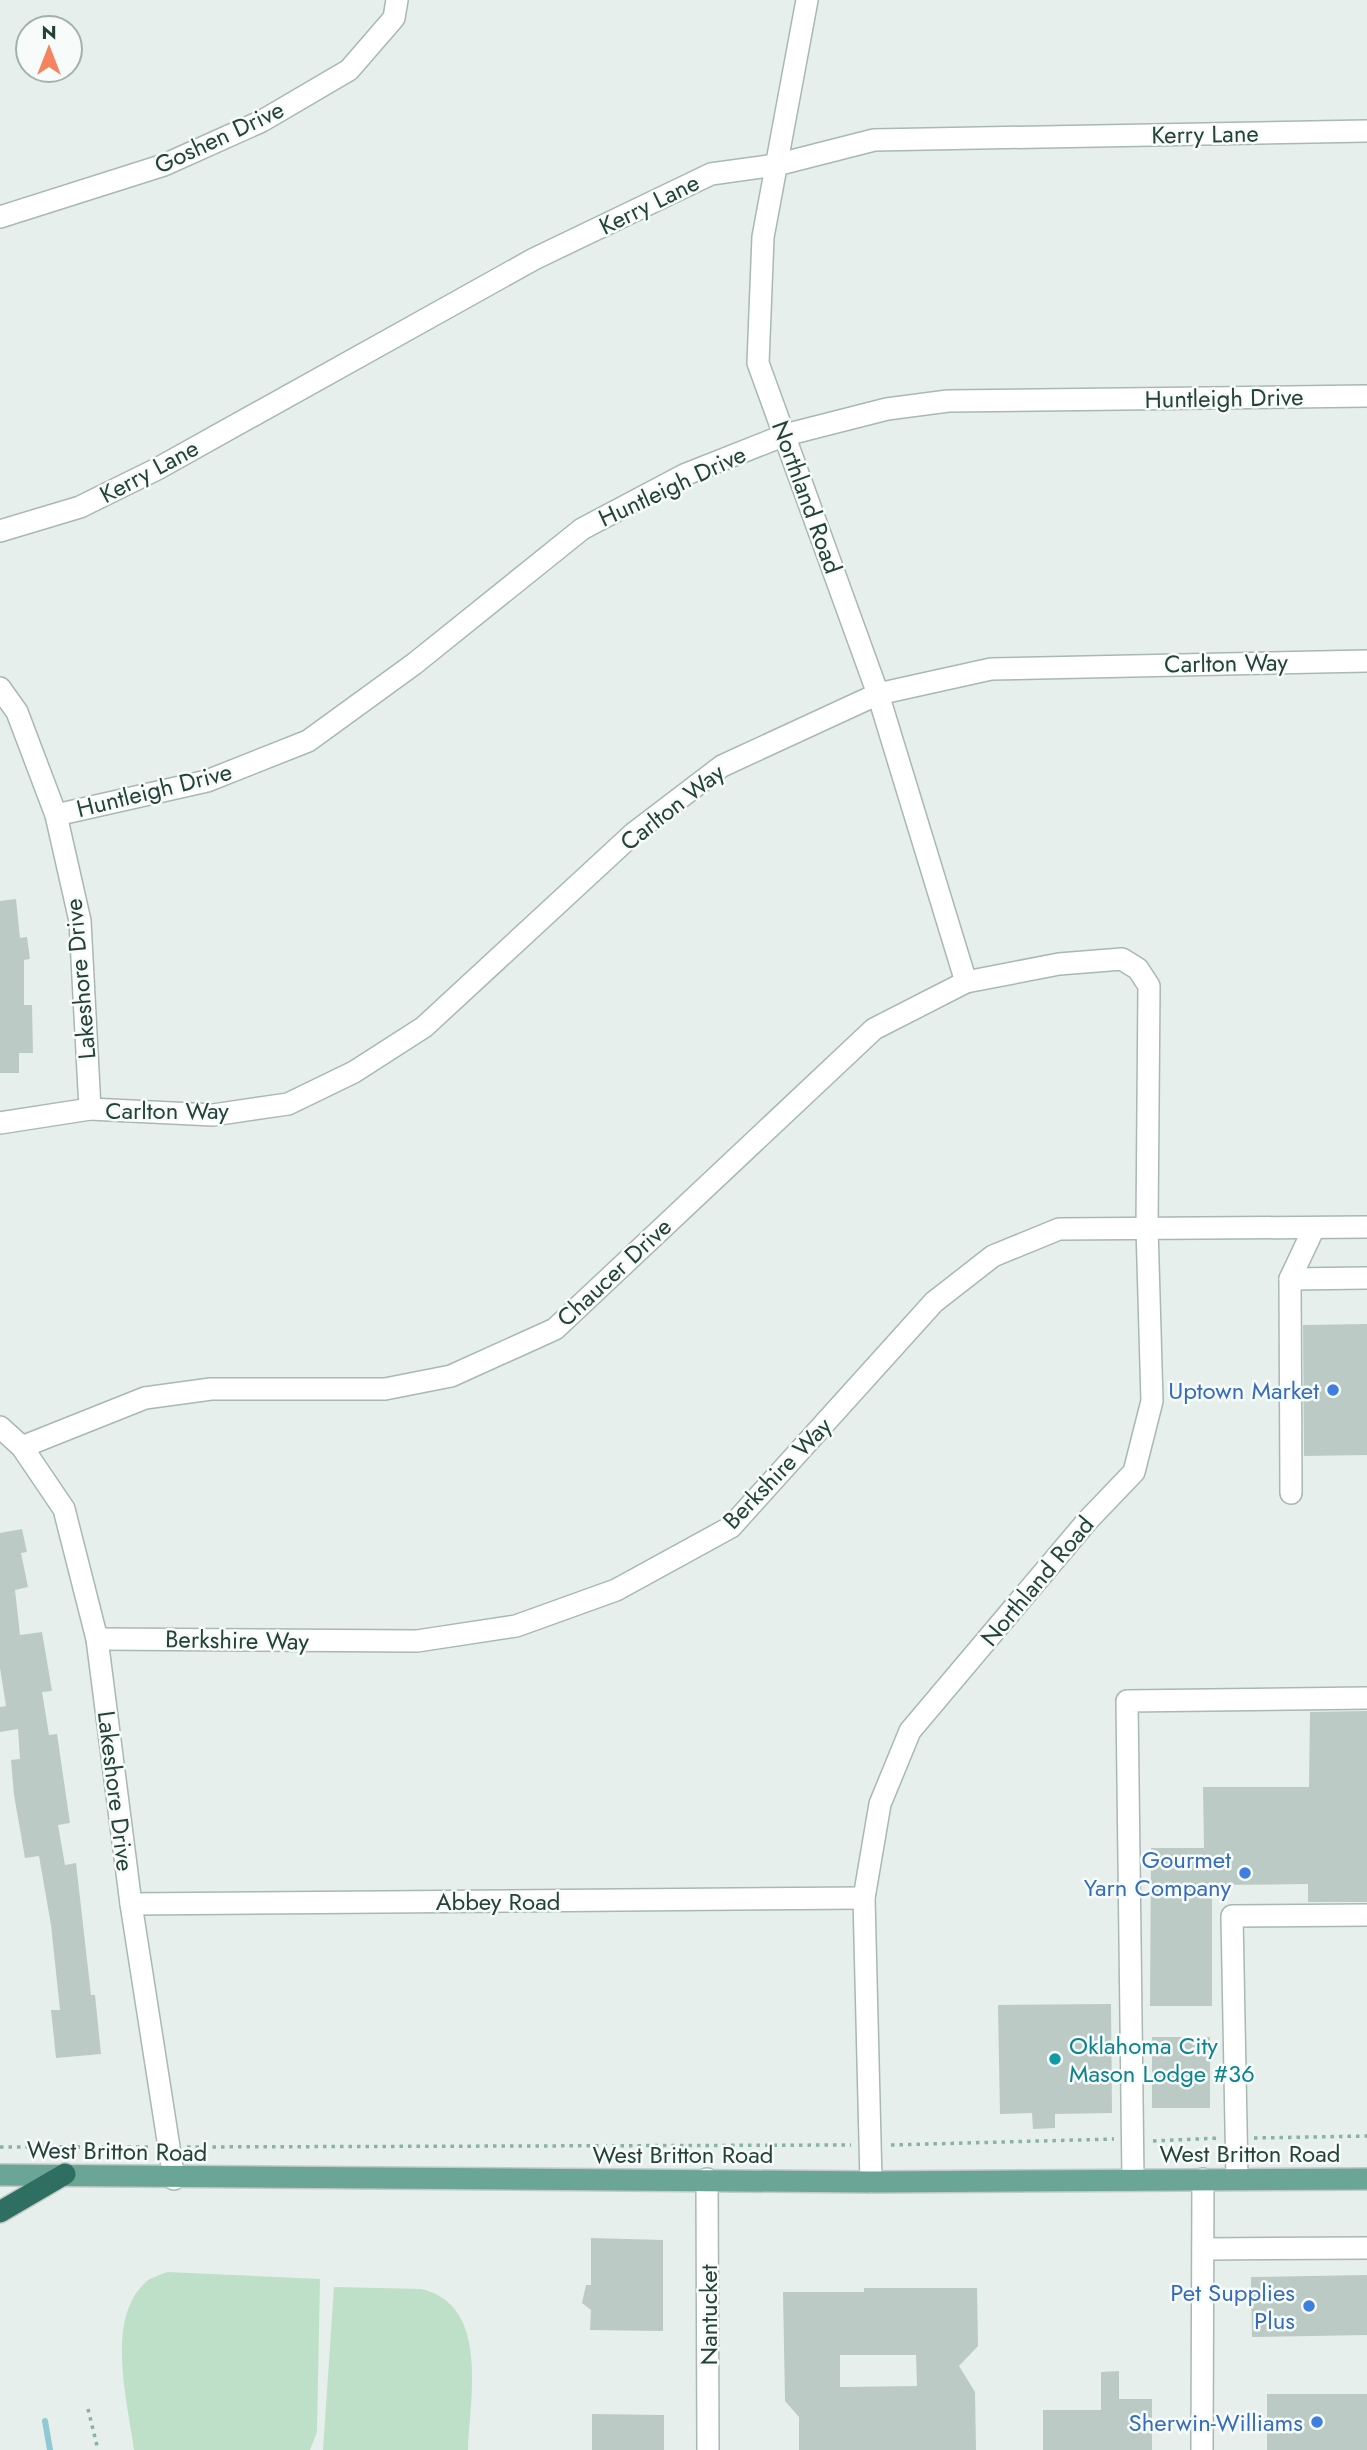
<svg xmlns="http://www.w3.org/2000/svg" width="1367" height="2450" font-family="Jost,sans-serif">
  <rect width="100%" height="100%" fill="#e6efeb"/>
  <!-- green -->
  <g fill="#bfe0c8">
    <path d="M167,2272l153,7 -3,153 -7,18h-176c-6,-48 -30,-132 13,-169 5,-4 14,-6 20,-9z"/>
    <path d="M334,2287l87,2c69,15 49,110 47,161h-145z"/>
  </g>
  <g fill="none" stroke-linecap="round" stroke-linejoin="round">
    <!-- stream -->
    <path stroke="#8ec9d4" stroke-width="6" d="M45,2421l5,29"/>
  </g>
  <!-- building -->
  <g fill="#bbcac4" fill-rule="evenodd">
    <path d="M16,899l4,39 7,-1 3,22 -6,1v45h8l1,48h-14v20h-19v-172z"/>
    <path d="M1367,1324v131l-63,1 -1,-131z"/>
    <path d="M22,1529l5,23 -6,1 7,34 -13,3 5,45 22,-3 10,59 -10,1 7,43 8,-1 13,89 -12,2 7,40 11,-2 15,132h4l6,59 -45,4 -5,-48h9l-9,-85 -12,-69 -14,2 -11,-63 -3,-35 9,-1 -2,-30 -18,3v-25l6,-1 -6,-38v-135z"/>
    <path d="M1367,1711v191h-59v-18l-96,1v121h-62l1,-158h53l-1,-61h106l1,-75z"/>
    <path d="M1111,2004l1,109 -57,1v14l-22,1 -1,-16 -32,1 -2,-109z"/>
    <rect x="1152" y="2037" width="58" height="71"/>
    <path d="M591,2238l72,2v91l-73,-1 1,-20 -9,-7 4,-18h5z"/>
    <path d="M1367,2275v60l-115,2 -1,-60z"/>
    <path d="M864,2288h113l1,58 -19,20 16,26 1,58h-177v-33l-14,-16 -2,-109h81zM840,2355h76l1,31 -77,1z"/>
    <path d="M1119,2371v28h33v51h-109v-40h58v-38z"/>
    <rect x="1267" y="2394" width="100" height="56"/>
    <path d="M592,2414l72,1v35h-72z"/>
  </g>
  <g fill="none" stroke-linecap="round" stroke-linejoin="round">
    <defs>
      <g id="minor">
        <path d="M807,0l-44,237 -5,126 120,331 88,288"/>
        <path d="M0,217l164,-52 98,-44 87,-51 45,-52 3,-18"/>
        <path d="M0,531l80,-24 77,-38 377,-210 177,-85 65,-9 98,-25 493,-9"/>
        <path d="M0,688l17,24 39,103 24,106 10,188 -90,14"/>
        <path d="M56,815l151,-34 101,-40 106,-77 168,-135 102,-54 101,-40 102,-26 61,-8 419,-5"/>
        <path d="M90,1109l123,6 75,-11 66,-32 70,-45 210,-194 88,-67 156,-72 113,-25 376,-8"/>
        <path d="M1290,1279l77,-1"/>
        <path d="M0,1427l22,20 42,62 33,130 34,265 43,275"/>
        <path d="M22,1447l123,-49 66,-9h174l66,-13 104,-47 319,-300 92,-47 93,-18 63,-5 16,10 11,17 -2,241 5,174 -18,71 -46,48 -178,211 -30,73 -16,94 7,284"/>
        <path d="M1291,1493l-1,-214 24,-51"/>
        <path d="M97,1639l320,2 99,-15 100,-36 115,-63 203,-225 59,-46 66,-27 308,-2"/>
        <path d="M131,1904l733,-6"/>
        <path d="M707,2179l1,271"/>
        <path d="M1133,2179l-6,-478 240,-3"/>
        <path d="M1237,2179l-5,-263 135,-1"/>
        <path d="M1203,2249l164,-1"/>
        <path d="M1202,2450l1,-271"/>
      </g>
      <path id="major" d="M0,2175l871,7 496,-3"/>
      <path id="highway" d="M0,2212l65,-38"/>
    </defs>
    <!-- minor casing -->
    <use href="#minor" stroke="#a8b8b2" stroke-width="24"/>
    <!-- major casing -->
    <use href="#major" stroke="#c2cac8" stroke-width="24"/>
    <!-- highway casing -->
    <use href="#highway" stroke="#c2cac8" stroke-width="24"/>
    <!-- path -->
    <g stroke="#86b3a5" stroke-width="3.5" stroke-dasharray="3.5 5" stroke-linecap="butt">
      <path d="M1254,2138l113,-2"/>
      <path d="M1153,2141l66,-3"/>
      <path d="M891,2145l223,-6"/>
      <path d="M0,2147h148"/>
      <path d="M187,2147l664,-2"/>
      <path d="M88,2409l10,41"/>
    </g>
    <!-- minor -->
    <use href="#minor" stroke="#fff" stroke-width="21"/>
    <!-- major -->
    <use href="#major" stroke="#6aa596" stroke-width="21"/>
    <!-- highway -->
    <use href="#highway" stroke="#2f6f62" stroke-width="21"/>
  </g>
  <!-- markers -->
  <g fill="#3f7fe0" stroke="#f7fbf9" stroke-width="2.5">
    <circle cx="1333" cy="1390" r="7"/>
    <circle cx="1245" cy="1873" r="7"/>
    <circle cx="1309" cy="2306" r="7"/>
    <circle cx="1317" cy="2422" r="7"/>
  </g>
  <circle fill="#0f9aa8" stroke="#f7fbf9" stroke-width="2.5" cx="1055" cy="2059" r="7"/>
  <g text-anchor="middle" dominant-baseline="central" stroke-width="5" stroke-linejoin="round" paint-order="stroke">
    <!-- street labels -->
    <g font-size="24" fill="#24423a" stroke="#f7fbf9">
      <text transform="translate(1205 134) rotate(-1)">Kerry Lane</text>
      <text transform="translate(219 137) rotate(-25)">Goshen Drive</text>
      <text transform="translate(649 204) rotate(-26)">Kerry Lane</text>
      <text transform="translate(1224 398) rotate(-1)">Huntleigh Drive</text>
      <text transform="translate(149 471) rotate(-28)">Kerry Lane</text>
      <text transform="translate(672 486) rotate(-25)">Huntleigh Drive</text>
      <text transform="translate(807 497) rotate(70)">Northland Road</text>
      <text transform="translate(1226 663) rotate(-1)">Carlton Way</text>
      <text transform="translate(154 790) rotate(-14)">Huntleigh Drive</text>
      <text transform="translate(672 807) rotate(-38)">Carlton Way</text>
      <text transform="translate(80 979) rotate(-95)">Lakeshore Drive</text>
      <text x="167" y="1110">Carlton Way</text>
      <text transform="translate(614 1272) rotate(-43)">Chaucer Drive</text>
      <text transform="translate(777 1473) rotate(-46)">Berkshire Way</text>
      <text transform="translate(1037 1581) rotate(-50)">Northland Road</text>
      <text transform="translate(237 1640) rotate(1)">Berkshire Way</text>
      <text transform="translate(116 1791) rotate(83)">Lakeshore Drive</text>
      <text x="498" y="1901">Abbey Road</text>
      <text transform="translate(117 2151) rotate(1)">West Britton Road</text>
      <text x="1250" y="2153">West Britton Road</text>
      <text x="683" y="2154">West Britton Road</text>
      <text transform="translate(708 2315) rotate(-90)">Nantucket</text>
    </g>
    <!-- shop labels -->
    <g font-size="24" fill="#366cbe" stroke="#f7fbf9" text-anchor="end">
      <text x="1319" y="1390">Uptown Market</text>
      <text x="1231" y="1859">Gourmet<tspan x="1231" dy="28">Yarn Company</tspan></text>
      <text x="1295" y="2292">Pet Supplies<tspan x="1295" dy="28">Plus</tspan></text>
      <text x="1303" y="2422">Sherwin-Williams</text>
    </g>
    <!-- culture labels -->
    <g font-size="24" fill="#0d838f" stroke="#f7fbf9" text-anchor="start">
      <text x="1069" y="2045">Oklahoma City<tspan x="1069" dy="28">Mason Lodge #36</tspan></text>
    </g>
  </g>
  <!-- north arrow -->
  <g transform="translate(49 49)"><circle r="33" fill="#f7fbf9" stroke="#a3b1ad" stroke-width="2"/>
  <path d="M0-5L12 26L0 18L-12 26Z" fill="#f4845f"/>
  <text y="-10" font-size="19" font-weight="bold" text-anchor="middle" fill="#24423a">N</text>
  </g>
</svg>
